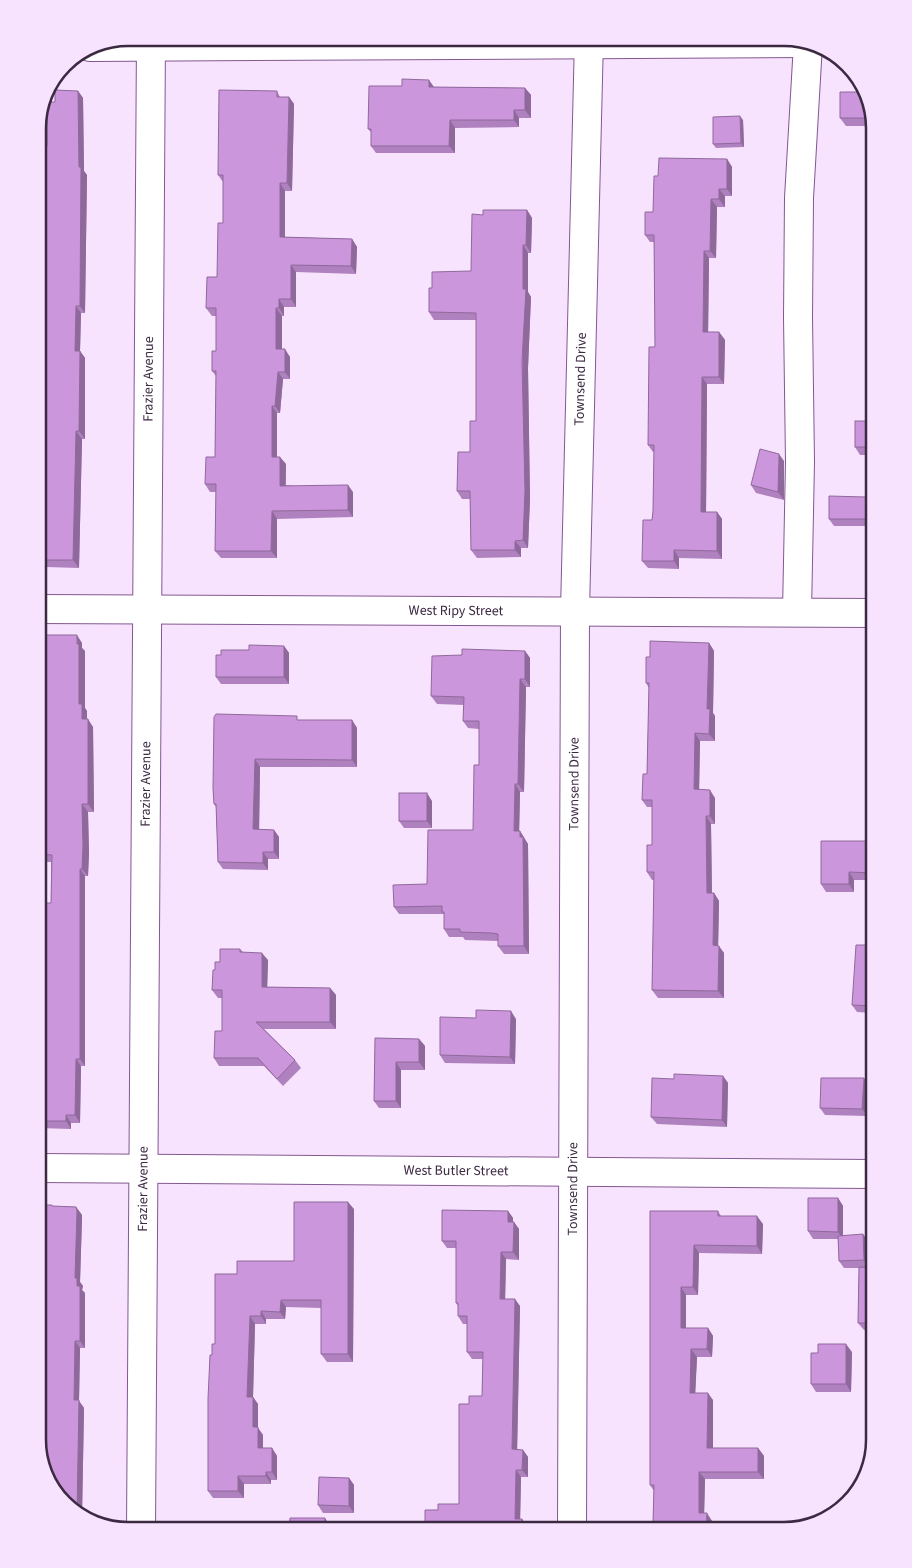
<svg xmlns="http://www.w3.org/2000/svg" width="912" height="1568" font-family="'Source Sans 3',sans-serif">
  <rect width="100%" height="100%" fill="#f7e3fd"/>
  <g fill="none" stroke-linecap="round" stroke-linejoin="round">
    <defs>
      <g id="minor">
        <path d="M90,47l716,-4"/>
        <path id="s1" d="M38,609l836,4"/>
        <path d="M797,612l3,-150 -2,-145 1,-119 9,-154"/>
        <path id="s2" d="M38,1168l836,6"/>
        <path id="s3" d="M141,1530l10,-1492"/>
        <path id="s4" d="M572,1530l3,-919 14,-573"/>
      </g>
    </defs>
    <!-- minor casing -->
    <use href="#minor" stroke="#835891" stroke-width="30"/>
    <!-- minor -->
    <use href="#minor" stroke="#fff" stroke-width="28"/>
  </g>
  <!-- wall -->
  <g fill="#af81be">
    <path d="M434,87l91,1 6,7v23h-12v9l-64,1v25h-79l-5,-7v-14l-3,-3z"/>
    <path d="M78,91l5,7 1,73 3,4 -2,138h-4l-1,38 5,7v81h-3l-3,129 -33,-1 -5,-7 1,-57 -4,-6v-105l6,-124v-43l-3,-4v-12h-3v-63h9l8,-44z"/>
    <path d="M277,91l3,6h9l5,7 -2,87h-7v46l67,2 5,8 -1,27 -60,-2v35h-12v9h-2v33l8,8v22h-7l-3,34h-3v44l9,7v21l67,7v25l-76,2v39h-56l-6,-7 1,-59h-6l-5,-8 10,-27 1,-81 -4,-5 4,-20v-35h-4l-6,-8 11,-31 6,-54v-41l-5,-7z"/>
    <path d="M866,92l8,34h-28l-6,-8z"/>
    <path d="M743,120l1,27 -28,1 -3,-4z"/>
    <path d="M727,159l5,8v29h-7v11h-8l-1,51h-7l-1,74h11l6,8 -1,44h-17l-1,128h11l5,7v40l-43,-1v11l-31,-1 -6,-7 10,-41 1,-9 1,-59h-1l-5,-7 7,-98 -1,-105h-4l-5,-7 8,-23 5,-36z"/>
    <path d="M527,210l5,8 -1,35h-3v39l3,5 -3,71 2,131 -2,49h-7v9l-44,1 -6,-8 -1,-51h-8l-5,-8 13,-39 6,-31v-101h-42l-5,-8 3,-24 39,-17 12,-56z"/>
    <path d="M874,421v34h-14l-5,-8z"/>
    <path d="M784,461v39l-28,-7 -5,-8z"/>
    <path d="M866,497l6,7v22h-38l-5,-7z"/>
    <path d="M38,635l44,8v5l3,3v57l2,3v8l6,8 1,85h-6l1,41 -1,23h-3v190h-4l-1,57h-9v6l-33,-1v-57h4l9,-168v-41h-13z"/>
    <path d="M709,643l5,8 -1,62 2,3v25h-15l-1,49 16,8v26h-4l1,69h2l5,8 -1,45 6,7v45h-66l-6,-8 2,-110h-2l-5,-8 5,-27v-38h-5l-5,-7 5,-26 2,-86 -3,-5 4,-26z"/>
    <path d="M284,646l5,7v31h-68l-5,-7 5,-22z"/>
    <path d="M525,651l5,7v29h-4l-2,105h-4l-1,39h1l5,8v1l3,4 1,110h-25l-6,-8v-5l-33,-1 -2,-3h-14l-5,-8v-15h-45l-5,-7 33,-23 46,-54 6,-65v-36l-11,-1 -5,-7 1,-16 -27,-1 -6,-8 31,-41z"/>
    <path d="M299,720h53l5,8v39h-97l-1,62 15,1 5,7v22h-11v11l-45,-1 -5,-7 -2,-55 -2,-3 -1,-16z"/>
    <path d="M432,801v27h-28l-5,-7z"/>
    <path d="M874,841v39h-20v12h-28l-5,-8z"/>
    <path d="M874,945v68l-17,-1 -5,-7z"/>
    <path d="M240,949l3,3 25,8 -1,27 63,1 6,7v34h-72l31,31 6,8 -18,18 -19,-20h-45l-5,-8 8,-27v-33h-4l-6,-8 3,-20 5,-8z"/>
    <path d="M516,1019l-1,45 -70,-1 -5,-8z"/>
    <path d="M375,1038l44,1 6,7v24h-24v38h-22l-5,-7z"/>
    <path d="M723,1076l5,7 -1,44 -70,-3 -6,-7 23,-38z"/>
    <path d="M869,1086l-1,30 -43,-1 -5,-7z"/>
    <path d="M838,1198l5,8v30l26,6v26h5v63l-10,-1 -6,-7 1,-55h-15l-5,-7 -1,-22h-25l-5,-8z"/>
    <path d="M38,1205l16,1 22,1 6,8v3l-2,64 3,4 -1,4 3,3v55h-5l-1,53 5,7 -2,109 -4,-2 -36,-95 -1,-39 -3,-6v-101l1,-35h-1z"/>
    <path d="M354,1209l-1,153h-26l-6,-8v-46l-35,-1 -1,12h-19v5h-11l-2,73 5,7v24l5,7v13h9l5,8v24h-6v4h-27v14h-31l-5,-7 4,-136 25,-81 57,-13z"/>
    <path d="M508,1211l5,7v4l6,7v31l-13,-1 -1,40 15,7 -3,144h6l5,7v20h-7l-1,42h2l5,8 -89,-17 21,-6 10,-100 13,-8 1,-37h-11l-5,-7v-28h-4l-5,-8v-10l-2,-3v-55h-9l-5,-7z"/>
    <path d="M650,1211h68l3,5 42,8 -1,30 -63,-1 -1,42h-12v33h22l5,8 -1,21h-15l-2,36 18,7v48h45l6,8v23h-59l-1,34 8,8 -57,6 -2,-3 1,-33 -4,-6z"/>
    <path d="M852,1352l-1,40h-35l-5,-8z"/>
    <path d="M349,1478l5,7v28h-31l-5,-8z"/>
  </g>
  <!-- shaded-wall -->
  <g fill="#8f699b">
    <path d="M429,80l5,7h-5z"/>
    <path d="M525,88l6,7v23l-6,-8z"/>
    <path d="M78,91l5,7 1,73 3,4 -2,138 -5,-7z"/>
    <path d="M289,97l5,7 -2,87 -5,-8z"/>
    <path d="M869,106l5,19 -5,-7z"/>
    <path d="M514,110l5,8v9l-5,-7z"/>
    <path d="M740,116l3,4 1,27 -3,-4z"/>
    <path d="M450,120l5,8v25l-6,-7z"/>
    <path d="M727,159l5,8v29l-5,-7z"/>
    <path d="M280,183l5,8v54l-5,-8z"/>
    <path d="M719,189l6,7v11l-6,-8z"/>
    <path d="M711,199l6,8 -1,51 -6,-7z"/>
    <path d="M527,210l5,8 -1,35 -5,-8z"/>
    <path d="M352,239l5,8 -1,27 -5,-8z"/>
    <path d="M523,245l5,8v39l3,5 -3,71 2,131 -2,49 -5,-8z"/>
    <path d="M704,251l5,7 -1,82 -5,-8z"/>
    <path d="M291,265l5,7v35l-5,-8z"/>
    <path d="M279,299l5,8v9l-5,-8z"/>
    <path d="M76,306l5,7 -1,38 5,7v81l-6,-8 -4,-80z"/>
    <path d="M276,308l6,8v41l-6,-8z"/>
    <path d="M719,332l6,8 -1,44 -5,-7z"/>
    <path d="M285,349l5,8v22l-5,-7z"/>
    <path d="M278,372l5,7 -3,34 -5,-7z"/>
    <path d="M702,377l5,7 -1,135 -5,-7z"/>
    <path d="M272,406l5,7v51l-5,-7z"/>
    <path d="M76,431l6,8 -3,129 -6,-8z"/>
    <path d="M779,454l5,7v39l-6,-8z"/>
    <path d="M280,457l6,7 -1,29 -5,-7z"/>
    <path d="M348,485l5,7v25l-5,-7z"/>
    <path d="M866,497l6,7v22l-6,-7z"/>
    <path d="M272,511l5,8v39l-6,-7z"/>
    <path d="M717,512l5,7v40l-5,-8z"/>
    <path d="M515,541l6,7v9l-6,-7z"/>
    <path d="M674,550l5,8v11l-5,-8z"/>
    <path d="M77,635l5,8v5l3,3v57l2,3v16l-5,-8 -3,-15z"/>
    <path d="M709,643l5,8 -1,62 2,3v25l-6,-7 -2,-25z"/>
    <path d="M284,646l5,7v31l-5,-7z"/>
    <path d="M525,651l5,7v29l-5,-8z"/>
    <path d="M520,679l6,8 -2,105 -6,-8z"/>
    <path d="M88,719l5,8 1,85 -6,-8z"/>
    <path d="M352,720l5,8v39l-5,-7z"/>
    <path d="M695,733l5,8 -1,56 -5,-8z"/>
    <path d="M255,759l5,8 -1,70 -6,-8z"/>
    <path d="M515,784l5,8 -1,47 -5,-8z"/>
    <path d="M710,790l5,8v26l-5,-8z"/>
    <path d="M427,793l5,8v27l-5,-7z"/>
    <path d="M82,804l6,8 1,41 -1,23 -6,-7z"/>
    <path d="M706,816l5,8 1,77 -5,-8z"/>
    <path d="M274,830l5,7v22l-5,-7z"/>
    <path d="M520,831l8,13 1,110 -5,-8z"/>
    <path d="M263,852l5,7v11l-5,-7z"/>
    <path d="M80,869l5,7v190l-5,-7z"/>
    <path d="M849,872l5,8v12l-5,-8z"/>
    <path d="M714,893l5,8 -1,52 -5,-8z"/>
    <path d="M719,946l5,7v45l-6,-7z"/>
    <path d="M262,953l6,7 -1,34 -5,-7z"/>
    <path d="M330,988l6,7v34l-6,-7z"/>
    <path d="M511,1011l5,8 -1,45 -5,-7z"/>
    <path d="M419,1039l6,7v24l-6,-8z"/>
    <path d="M76,1059l5,7 -1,57 -5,-8z"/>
    <path d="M396,1062l5,8v38l-5,-7z"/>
    <path d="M723,1076l5,7 -1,44 -5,-7z"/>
    <path d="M864,1078l5,8 -1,30 -6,-7z"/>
    <path d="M66,1115l5,8v6l-5,-8z"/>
    <path d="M838,1198l5,8v33l-5,-7z"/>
    <path d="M348,1202l6,7 -1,153 -5,-8z"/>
    <path d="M76,1207l6,8v3l-2,64 3,4 -1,4 3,3v55l-5,-7 -3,-55 -2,-8z"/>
    <path d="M508,1211l5,7v11l-5,-7z"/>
    <path d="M757,1216l6,8 -1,30 -5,-8z"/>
    <path d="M514,1222l5,7v31l-6,-8z"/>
    <path d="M863,1234l6,8v26l-5,-8z"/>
    <path d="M694,1245l5,8 -1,42 -5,-8z"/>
    <path d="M501,1252l5,7 -1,47 -5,-7z"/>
    <path d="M681,1287l5,8v40l-5,-7z"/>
    <path d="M515,1299l5,7 -3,151 -5,-8z"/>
    <path d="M281,1300l5,7 -1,12 -5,-7z"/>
    <path d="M261,1311l5,8v5l-5,-8z"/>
    <path d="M250,1316l5,8 -2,73 5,7v24l5,7v21l-5,-8 -5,-21 -6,-30z"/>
    <path d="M708,1328l5,8 -1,21 -5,-8z"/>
    <path d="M75,1341l5,7 -1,53 5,7 -2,109 -5,-3 -3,-114z"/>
    <path d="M846,1344l6,8 -1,40 -5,-8z"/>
    <path d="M691,1349l6,8 -2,43 -5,-7z"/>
    <path d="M708,1393l5,7v56l-6,-8z"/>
    <path d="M272,1448l5,8v24l-5,-8z"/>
    <path d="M758,1448l6,8v23l-6,-7z"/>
    <path d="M523,1450l5,7v20l-6,-7z"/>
    <path d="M516,1470l5,7 -1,50 -5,-8z"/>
    <path d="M266,1472l5,8v4l-5,-8z"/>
    <path d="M699,1472l6,7 -1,42 -5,-8z"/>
    <path d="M238,1476l6,8v14l-6,-7z"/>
    <path d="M349,1478l5,7v28l-5,-7z"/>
    <path d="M707,1513l5,8v9h-6z"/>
    <path d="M325,1518l5,8v4h-6z"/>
    <path d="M522,1519l5,8v3h-5z"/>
  </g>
  <!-- building -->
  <g fill="#cc96dd" stroke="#8f699b">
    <path d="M402,79l27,1v7l96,1v22h-11v10h-64l-1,26h-78v-17h-3l1,-43h33z"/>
    <path d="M55,90l23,1 1,76h2l-1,139h-4l-1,45h5l-1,80h-3l-3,129h-32l1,-63h-4v-229h6v-47h-3v-19h-3v-56h9v-44h8z"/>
    <path d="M219,90l58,1v6h12l-2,86h-7v54l72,2 -1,27 -60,-1v34h-12v9h-3v41h9v23h-7l-3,34h-3v51h8v29l68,-1v25l-76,1 -1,40h-56l1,-67h-11l1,-27h9l1,-86h-4v-20h4v-43h-10l1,-31h10l1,-54h5v-48h-5z"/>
    <path d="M840,92h26l3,14v12h-29z"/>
    <path d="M740,116l1,27 -28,1v-27z"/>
    <path d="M659,158l68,1v30h-8v10h-8l-1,52h-6l-1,81h16v45h-17l-1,135h16v39l-43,-1v11h-32l1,-41h9l1,-9 1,-66h-6l1,-98h6l-1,-112h-9v-23h8l1,-36h4z"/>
    <path d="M483,210h44l-1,35h-3v44h3l-4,72 3,130 -2,49 -8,1v9h-44l-1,-59h-13l1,-39h12v-31h6v-108l-47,-1v-24h3v-16l39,-1 1,-57 11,1z"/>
    <rect x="855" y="421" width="19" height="26"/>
    <path d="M760,449l19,5 -1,38 -27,-7z"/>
    <path d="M829,496l37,1v22h-37z"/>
    <path d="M38,635h39v9h2v60h3v15h6v85h-6l1,42 -1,23h-2v190h-4l-1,56h-9v6h-28v-50h4l2,-168h7l1,-48 -14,-1z"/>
    <path d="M650,641l59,2 -2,66h3l-1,25 -14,-1 -1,56 16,1v26h-4l1,77h7l-1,52 6,1 -1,45 -66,-1 2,-118h-7v-27h5v-45h-10l1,-26h4l2,-91h-3v-26h4z"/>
    <path d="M249,645l35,1v31h-68v-22h5v-5h28z"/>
    <path d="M462,649l63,2v28h-5l-2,105h-3l-1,47h6v6h3l1,109h-26v-12l-7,-1 -31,-1v-3h-16v-17h-2v-6l-48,1 -1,-22 34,-1 1,-54h45l1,-65h5v-44h-16l1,-24 -33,-1 1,-40 30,-1z"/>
    <path d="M216,714l81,2v4h55v40l-97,-1 -2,70 21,1v22h-11v11l-45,-1 -2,-58h-2l-1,-16 1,-71z"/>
    <rect x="399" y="793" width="28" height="28"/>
    <path d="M821,841h53v32l-25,-1v12h-28z"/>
    <path d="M856,945h18v61l-22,-1z"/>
    <path d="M220,949h20v3l22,1v34l68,1v34h-74l39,38 -18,19 -19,-21h-44l1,-27h7v-41h-10l1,-20h2v-8h5z"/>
    <path d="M476,1010l35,1 -1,46 -70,-2v-38l36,1z"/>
    <path d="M375,1038l44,1v23h-23v39h-22z"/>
    <path d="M674,1074l49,2 -1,44 -71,-3 1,-39 22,1z"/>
    <path d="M821,1078h43l-2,31 -42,-1z"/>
    <path d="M808,1198h30v34l-30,-1z"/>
    <path d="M294,1202h54v152h-27v-54h-40l-1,12 -19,-1v5h-11l-3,81h6v30h5v21h14v24h-6v4h-28v15h-30v-92l2,-44h2v-11h3v-70h22v-13h57z"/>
    <path d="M38,1205h14v1l24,1 1,4 -2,67h2v8h3v55h-5l-1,59h5l-2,114 -30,-34 -7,-31v-29h2v-46l-4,-1v-99l1,-42h-1z"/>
    <path d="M442,1210l66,1v11h6l-1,30h-12l-1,47h15l-3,150 11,1 -1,20h-6l-1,49h7v11h-97v-20h13v-6h21v-100h10v-8h13l1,-44h-16v-36h-9v-13h-2v-62h-14z"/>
    <path d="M650,1211h68v5h39v30l-63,-1 -1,42h-12v41h27l-1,21h-16l-1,44h18l-1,55h51v24h-59v41h8l-1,17h-51v-6h-2l1,-39h-4z"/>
    <path d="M863,1234l1,26 -25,1 -1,-25z"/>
    <path d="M859,1267l15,1v55h-16z"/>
    <path d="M818,1344h28v40h-35v-31h7z"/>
    <path d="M319,1477l30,1v28l-31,-1z"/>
    <path d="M859,1478l4,1 -4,11 -1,1z"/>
    <path d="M290,1518h35l-1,12h-35z"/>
  </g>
  <g text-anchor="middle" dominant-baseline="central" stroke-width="4.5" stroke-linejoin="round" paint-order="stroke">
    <!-- street labels -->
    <g font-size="14" fill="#3c2942" stroke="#f7e3fd">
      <text stroke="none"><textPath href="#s3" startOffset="1151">Frazier Avenue</textPath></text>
      <text stroke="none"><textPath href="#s4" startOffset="1151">Townsend Drive</textPath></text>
      <text stroke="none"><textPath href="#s1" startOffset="418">West Ripy Street</textPath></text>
      <text stroke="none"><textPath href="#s3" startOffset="746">Frazier Avenue</textPath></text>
      <text stroke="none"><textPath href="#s4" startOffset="746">Townsend Drive</textPath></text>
      <text stroke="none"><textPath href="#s2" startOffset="418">West Butler Street</textPath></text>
      <text stroke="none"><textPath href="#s3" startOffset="341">Frazier Avenue</textPath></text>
      <text stroke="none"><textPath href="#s4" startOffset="341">Townsend Drive</textPath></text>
    </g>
  </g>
  <!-- crop -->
  <path d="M0 0H912V1568H0ZM128 46H784A82 82 0 0 1 866 128V1440A82 82 0 0 1 784 1522H128A82 82 0 0 1 46 1440V128A82 82 0 0 1 128 46Z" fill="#f7e3fd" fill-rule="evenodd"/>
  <path fill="none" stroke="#3c2942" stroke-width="2.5" d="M128 46H784A82 82 0 0 1 866 128V1440A82 82 0 0 1 784 1522H128A82 82 0 0 1 46 1440V128A82 82 0 0 1 128 46Z"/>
</svg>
